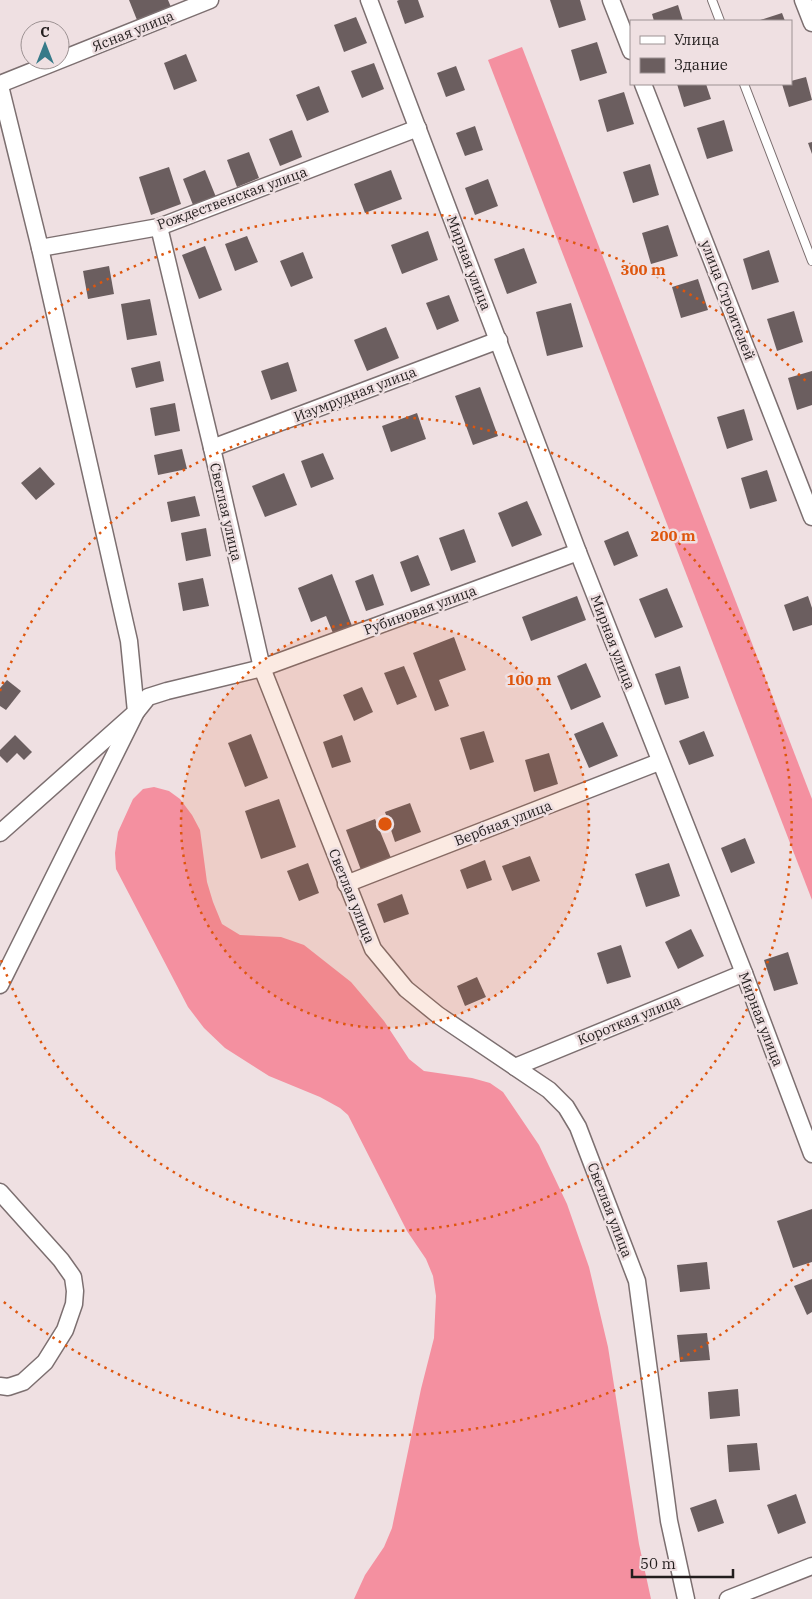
<svg xmlns="http://www.w3.org/2000/svg" width="812" height="1599" font-family="'IBM Plex Serif',serif">
  <rect width="100%" height="100%" fill="#efe0e2"/>
  <!-- forest -->
  <g fill="#f490a0">
    <path d="M522,47l290,752v101l-324,-840z"/>
    <path d="M154,787l15,4 11,8 12,16 8,15 7,52 6,20 9,22 18,11 41,2 23,8 47,37 33,39 25,38 15,12 48,7 18,5 13,9 36,53 28,59 22,63 19,80 31,197 12,55h-297l11,-24 19,-28 8,-19 29,-139 13,-51 2,-42 -3,-20 -7,-17 -19,-28 -59,-116 -8,-7 -20,-11 -51,-21 -44,-28 -21,-20 -16,-21 -72,-138 -1,-16 3,-21 15,-33 10,-10z"/>
  </g>
  <!-- building -->
  <g fill="#6b5e5f">
    <path d="M129,0h39l3,7 -34,13z"/>
    <path d="M399,0h19l6,17 -19,7 -8,-23z"/>
    <path d="M550,0h30l6,20 -27,8z"/>
    <path d="M678,5l5,16h-29l-2,-7z"/>
    <path d="M782,13l3,8h-28z"/>
    <path d="M356,17l11,26 -23,9 -10,-27z"/>
    <path d="M597,42l10,31 -27,8 -9,-31z"/>
    <path d="M186,54l11,27 -23,9 -10,-27z"/>
    <path d="M374,63l10,26 -22,9 -11,-27z"/>
    <path d="M456,66l9,24 -19,7 -9,-24z"/>
    <path d="M806,77l6,23 -23,7 -7,-23h9v-3z"/>
    <path d="M677,84h29l5,15 -27,8z"/>
    <path d="M319,86l10,26 -22,9 -11,-26z"/>
    <path d="M624,92l10,32 -27,8 -9,-32z"/>
    <path d="M724,120l9,31 -26,8 -10,-31z"/>
    <path d="M475,126l8,24 -18,6 -9,-23z"/>
    <path d="M292,130l10,27 -22,9 -11,-27z"/>
    <path d="M812,142v12l-4,-11z"/>
    <path d="M249,152l10,26 -22,9 -10,-27z"/>
    <path d="M650,164l9,31 -26,8 -10,-31z"/>
    <path d="M169,167l12,37 -30,11 -12,-38z"/>
    <path d="M205,170l11,27 -23,8 -10,-26z"/>
    <path d="M391,170l11,29 -37,14 -11,-29z"/>
    <path d="M488,179l10,27 -23,9 -10,-27z"/>
    <path d="M668,225l10,31 -27,8 -9,-31z"/>
    <path d="M428,231l10,29 -36,14 -11,-29z"/>
    <path d="M247,236l11,26 -23,9 -10,-27z"/>
    <path d="M205,246l17,44 -23,9 -17,-44z"/>
    <path d="M524,248l13,35 -30,11 -13,-35z"/>
    <path d="M769,250l10,32 -27,8 -9,-31z"/>
    <path d="M303,252l10,26 -22,9 -11,-26z"/>
    <path d="M109,266l5,28 -26,5 -5,-28z"/>
    <path d="M698,279l10,31 -27,8 -9,-31z"/>
    <path d="M449,295l10,26 -22,9 -11,-27z"/>
    <path d="M150,299l7,36 -30,5 -6,-36z"/>
    <path d="M571,303l12,44 -36,9 -11,-44z"/>
    <path d="M794,311l9,31 -26,9 -10,-32z"/>
    <path d="M386,327l13,31 -32,13 -13,-31z"/>
    <path d="M160,361l4,20 -28,7 -5,-20z"/>
    <path d="M288,362l9,29 -26,9 -10,-29z"/>
    <path d="M812,371v34l-15,5 -9,-32z"/>
    <path d="M480,387l18,49 -25,9 -18,-49z"/>
    <path d="M175,403l5,28 -25,5 -5,-28z"/>
    <path d="M744,409l9,31 -26,9 -10,-32z"/>
    <path d="M417,413l9,26 -35,13 -9,-26z"/>
    <path d="M182,449l5,20 -29,6 -4,-20z"/>
    <path d="M323,453l11,26 -23,9 -10,-27z"/>
    <path d="M40,467l15,17 -19,16 -15,-17z"/>
    <path d="M767,470l10,31 -27,8 -9,-31z"/>
    <path d="M284,473l13,32 -32,12 -13,-31z"/>
    <path d="M195,496l5,20 -29,6 -4,-20z"/>
    <path d="M527,501l15,34 -30,12 -14,-34z"/>
    <path d="M206,528l5,28 -25,5 -5,-28z"/>
    <path d="M464,529l12,33 -25,9 -12,-33z"/>
    <path d="M628,531l10,25 -24,10 -10,-25z"/>
    <path d="M418,555l12,30 -19,7 -11,-30z"/>
    <path d="M332,574l22,57 -19,7 -9,-22 -15,6 -13,-34z"/>
    <path d="M373,574l11,31 -18,6 -11,-30z"/>
    <path d="M203,578l6,28 -26,5 -5,-28z"/>
    <path d="M667,588l16,39 -28,11 -16,-39z"/>
    <path d="M577,596l9,24 -55,21 -9,-24z"/>
    <path d="M808,596l4,12v17l-19,6 -9,-26z"/>
    <path d="M454,637l12,33 -27,10 10,26 -14,5 -22,-58z"/>
    <path d="M586,663l15,34 -30,13 -14,-34z"/>
    <path d="M404,666l13,31 -20,8 -13,-32z"/>
    <path d="M680,666l9,32 -24,7 -10,-31z"/>
    <path d="M7,680l14,11 -15,19 -6,-4v-18z"/>
    <path d="M362,687l11,25 -19,9 -11,-26z"/>
    <path d="M603,722l15,34 -29,12 -15,-34z"/>
    <path d="M484,731l10,31 -24,8 -10,-32z"/>
    <path d="M704,731l10,25 -25,9 -10,-24z"/>
    <path d="M251,734l17,44 -23,9 -17,-44z"/>
    <path d="M15,735l17,17 -8,8 -7,-7 -10,10 -7,-7v-6z"/>
    <path d="M342,735l9,27 -19,6 -9,-26z"/>
    <path d="M549,753l9,31 -24,8 -9,-32z"/>
    <path d="M279,799l17,48 -35,12 -16,-48z"/>
    <path d="M410,803l11,29 -26,10 -10,-30z"/>
    <path d="M375,819l16,39 -30,12 -15,-40z"/>
    <path d="M745,838l10,25 -24,10 -10,-25z"/>
    <path d="M530,856l10,25 -28,10 -10,-25z"/>
    <path d="M485,860l7,20 -25,9 -7,-19z"/>
    <path d="M308,863l11,30 -20,8 -12,-30z"/>
    <path d="M669,863l11,33 -34,11 -11,-33z"/>
    <path d="M402,894l7,20 -25,9 -7,-19z"/>
    <path d="M691,929l13,27 -26,13 -13,-27z"/>
    <path d="M621,945l10,32 -24,7 -10,-31z"/>
    <path d="M788,952l10,32 -24,7 -10,-31z"/>
    <path d="M477,977l9,20 -21,9 -8,-20z"/>
    <path d="M812,1209v53l-19,6 -16,-47z"/>
    <path d="M707,1262l3,27 -30,3 -3,-27z"/>
    <path d="M812,1279v33l-5,3 -13,-29z"/>
    <path d="M707,1333l3,27 -30,2 -3,-27z"/>
    <path d="M738,1389l2,27 -30,3 -2,-27z"/>
    <path d="M757,1443l3,27 -31,2 -2,-27z"/>
    <path d="M796,1494l10,29 -28,11 -11,-29z"/>
    <path d="M716,1499l8,24 -26,9 -8,-24z"/>
  </g>
  <g fill="none" stroke-linecap="round" stroke-linejoin="round">
    <defs>
      <g id="lane">
        <path d="M712,0l8,21"/>
        <path d="M744,84l68,177"/>
      </g>
      <g id="street">
        <path d="M369,0l209,552 166,421 68,181"/>
        <path d="M611,0l20,51"/>
        <path d="M803,0l9,23"/>
        <path d="M0,84l210,-84"/>
        <path d="M643,84l169,433"/>
        <path d="M0,86l40,162 89,393 7,71 -136,121"/>
        <path d="M159,227l53,221 50,220 111,281 33,40 32,26 111,75 17,17 12,20 59,154 32,240 17,78"/>
        <path d="M40,248l119,-21 259,-99"/>
        <path d="M212,448l287,-108"/>
        <path d="M346,884l313,-122"/>
        <path d="M0,985l136,-273 12,-15 19,-6 95,-23 316,-116"/>
        <path d="M515,1067l229,-94"/>
        <path d="M0,1192l61,68 12,17 2,14 -1,13 -9,26 -20,32 -22,20 -15,5 -8,-1"/>
        <path d="M728,1599l84,-33"/>
      </g>
    </defs>
    <!-- lane casing -->
    <use href="#lane" stroke="#7c6f70" stroke-width="10"/>
    <!-- street casing -->
    <use href="#street" stroke="#7c6f70" stroke-width="19"/>
    <!-- lane -->
    <use href="#lane" stroke="#fff" stroke-width="8"/>
    <!-- street -->
    <use href="#street" stroke="#fff" stroke-width="16"/>
  </g>
  <!-- distance rings -->
  <circle cx="385" cy="824" r="204" fill="#de560d" fill-opacity=".12"/>
  <g fill="none" stroke="#de560d" stroke-width="2.5" stroke-dasharray="2.5 5">
    <circle cx="385" cy="824" r="204"/>
    <path d="M0 691A407 407 0 1 1 0 957"/>
    <path d="M809 1264A611 611 0 0 1 0 1299M0 349A611 611 0 0 1 809 384"/>
  </g>
  <g text-anchor="middle" dominant-baseline="central" stroke-width="5" stroke-linejoin="round" paint-order="stroke">
    <!-- street labels -->
    <g font-size="14" fill="#221d1d" stroke="#efe0e2">
      <text transform="translate(133 31) rotate(-22)">Ясная улица</text>
      <text transform="translate(232 198) rotate(-20)">Рождественская улица</text>
      <text transform="translate(469 263) rotate(69)">Мирная улица</text>
      <text transform="translate(728 300) rotate(69)">улица Строителей</text>
      <text transform="translate(355 394) rotate(-21)">Изумрудная улица</text>
      <text transform="translate(226 512) rotate(77)">Светлая улица</text>
      <text transform="translate(420 610) rotate(-20)">Рубиновая улица</text>
      <text transform="translate(613 642) rotate(69)">Мирная улица</text>
      <text transform="translate(503 823) rotate(-21)">Вербная улица</text>
      <text transform="translate(352 896) rotate(68)">Светлая улица</text>
      <text transform="translate(761 1019) rotate(69)">Мирная улица</text>
      <text transform="translate(629 1020) rotate(-22)">Короткая улица</text>
      <text transform="translate(610 1210) rotate(69)">Светлая улица</text>
    </g>
  </g>
  <circle cx="385" cy="824" r="8" fill="#de560d" stroke="#efe0e2" stroke-width="2.5"/>
  <g font-size="15" text-anchor="middle" font-weight="bold" fill="#de560d" stroke="#efe0e2" stroke-width="5" stroke-linejoin="round" paint-order="stroke">
    <text x="643" y="275">300 m</text>
    <text x="673" y="541">200 m</text>
    <text x="529" y="685">100 m</text>
  </g>
  <!-- legend -->
  <rect x="630" y="20" width="162" height="65" fill="#efe0e2" stroke="#9d9293"/>
  <rect x="640" y="36" width="25" height="8" fill="#ffffff" stroke="#9d9293"/>
  <text x="674" y="45" font-size="15" fill="#221d1d">Улица</text>
  <rect x="640" y="58" width="25" height="15" fill="#6b5e5f" stroke="#9d9293"/>
  <text x="674" y="70" font-size="15" fill="#221d1d">Здание</text>
  <!-- north arrow -->
  <g transform="translate(45 45)"><circle r="24" fill="#efe0e2" stroke="#9d9293"/>
  <path d="M0-4L9 19L0 12L-9 19Z" fill="#367a89"/>
  <text y="-8" font-size="14" font-weight="bold" text-anchor="middle" fill="#221d1d">С</text>
  </g>
  <!-- scale -->
  <path d="M632 1569v8h101v-8" fill="none" stroke="#221d1d" stroke-width="2.5"/>
  <text x="640" y="1569" font-size="15" fill="#221d1d" stroke="#efe0e2" stroke-width="4" paint-order="stroke">50 m</text>
</svg>
